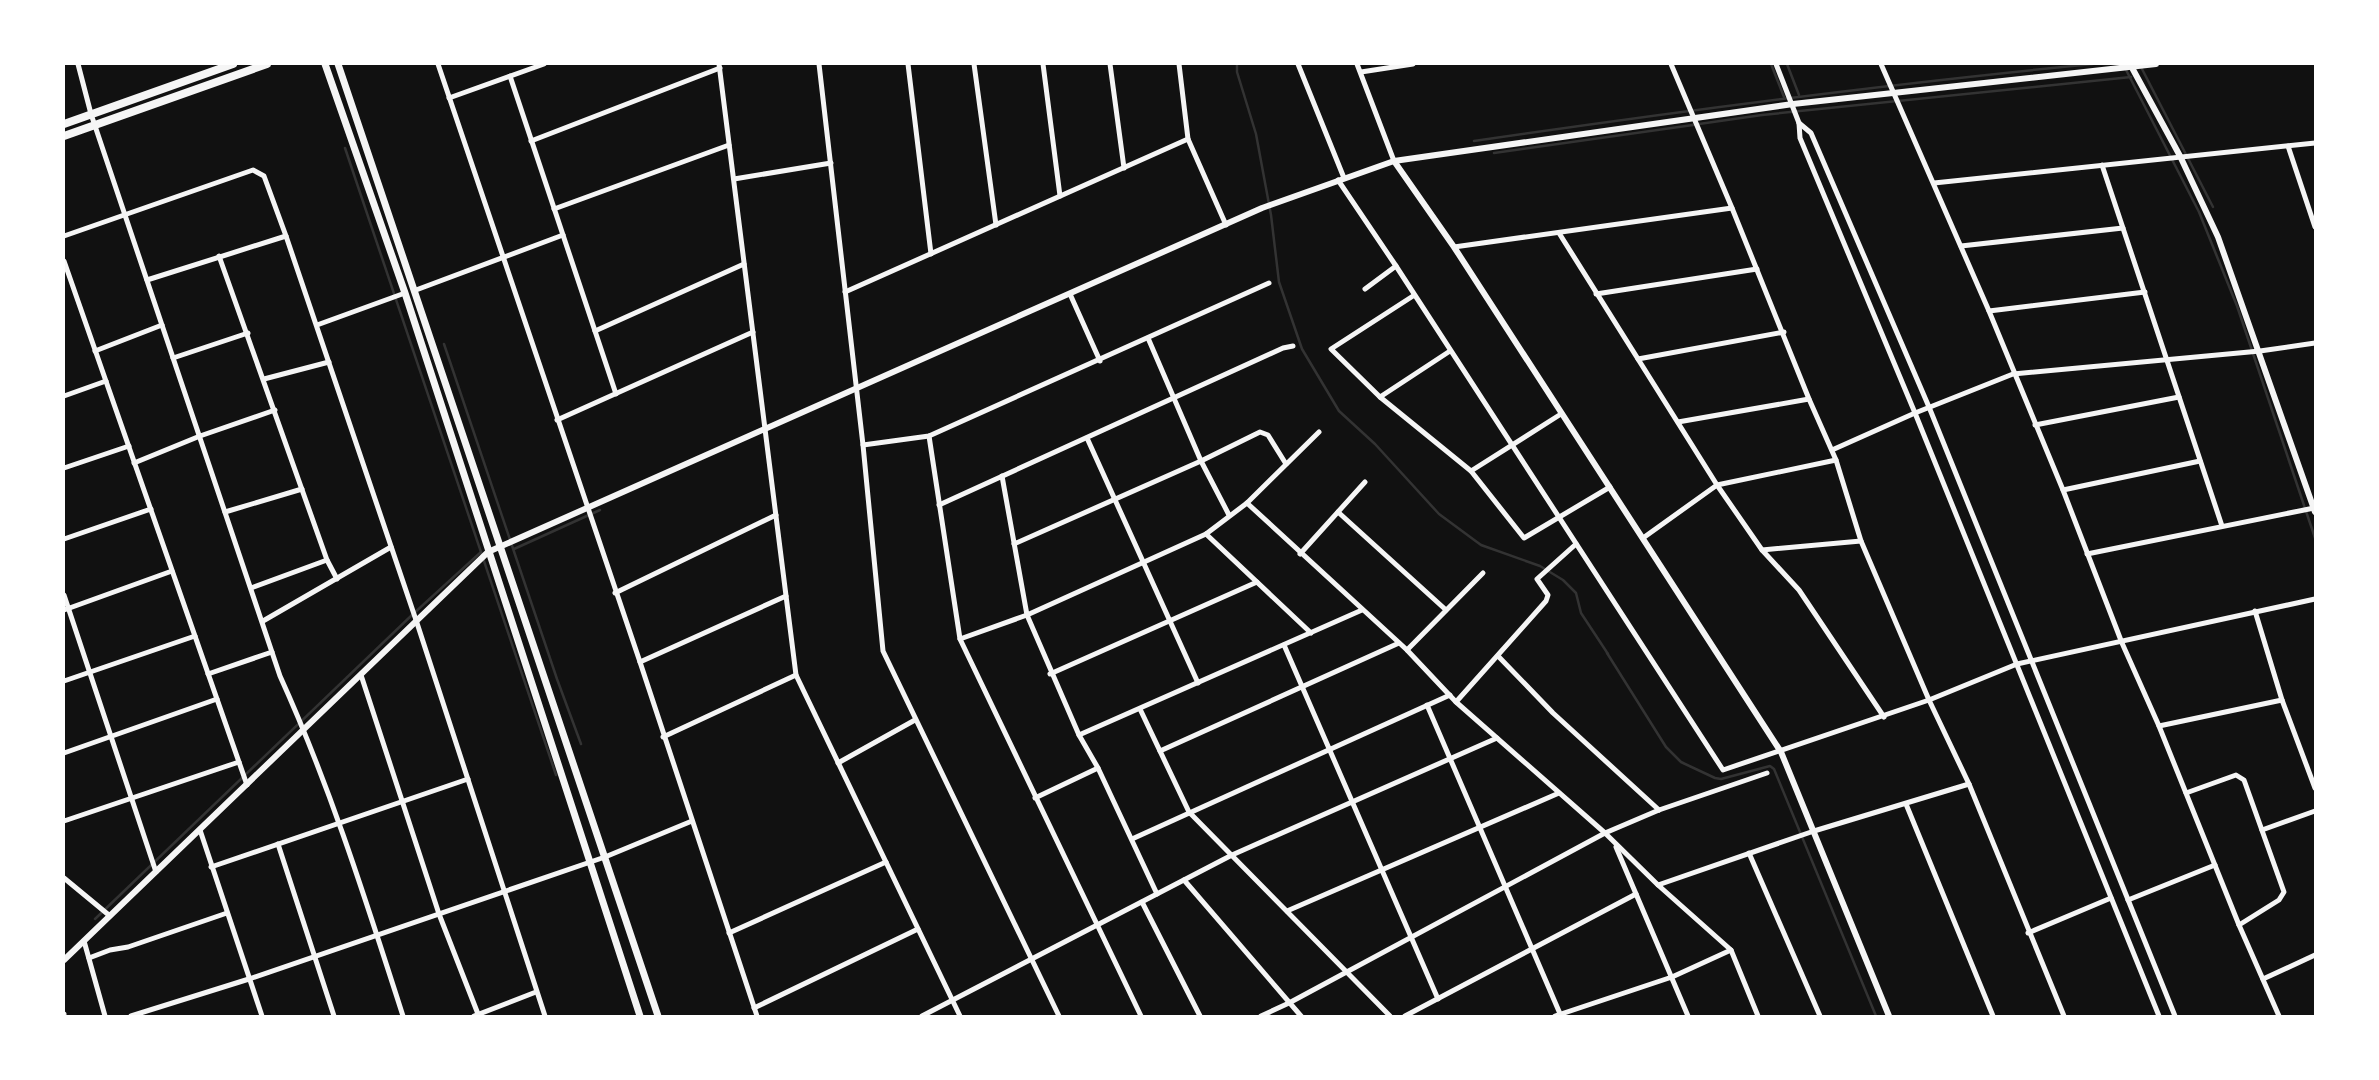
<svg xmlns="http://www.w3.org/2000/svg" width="2379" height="1080" font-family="'DejaVu Sans',sans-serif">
  <rect width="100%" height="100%" fill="#111"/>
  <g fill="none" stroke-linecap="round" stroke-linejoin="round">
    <!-- stream -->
    <g stroke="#333" stroke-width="2.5">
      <path d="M1237,64v8l19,62 15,81 8,67 23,67 37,62 36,33 64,70 42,31 59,21 23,14 13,13 5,20 27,41"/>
      <path d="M1771,64l13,33"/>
      <path d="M1787,64l12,31"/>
      <path d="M2123,64l76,148 38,94 78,232"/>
      <path d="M2141,67l72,140"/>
      <path d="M1692,125l70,-10 369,-38"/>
      <path d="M1474,141c206,-30 412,-57 619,-77"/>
      <path d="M345,148l211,627"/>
      <path d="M1494,153l199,-28"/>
      <path d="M444,344l113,335 24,65"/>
      <path d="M514,549l86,-39"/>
      <path d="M1607,653l59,94 15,15 34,16 6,1 49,-13 4,3 102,247"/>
      <path d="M95,919l317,-304 69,-63"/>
    </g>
    <!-- minor -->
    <g stroke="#f5f5f5" stroke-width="5">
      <path d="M78,64l13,50 189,562c50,110 86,225 123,340"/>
      <path d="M438,64l202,598 117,354"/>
      <path d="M719,64l77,611 164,341"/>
      <path d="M819,64l44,381 20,206 176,365"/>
      <path d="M908,64l23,190"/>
      <path d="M974,64l22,161"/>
      <path d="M1043,64l17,132"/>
      <path d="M1110,64l14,104"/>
      <path d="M1179,64l9,75 38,86"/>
      <path d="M1298,64l46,114"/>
      <path d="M1357,64l37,97"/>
      <path d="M1671,64l61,144 77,191 27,61 25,81 68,159 40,84 95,232"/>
      <path d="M1776,64l23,59 1,15 115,275 244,603"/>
      <path d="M1881,64l108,247 74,179 59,153 37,83 80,199 40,91"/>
      <path d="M1361,72l52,-8"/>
      <path d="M510,76l106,318"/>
      <path d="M449,98l95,-34"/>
      <path d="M1799,123l12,10 118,274 246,609"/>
      <path d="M531,141l189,-73"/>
      <path d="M2288,146l27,81"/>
      <path d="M2102,165l120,361"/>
      <path d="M734,179l97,-16"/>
      <path d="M1338,180l58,86 327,504 206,-70 88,-36 298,-65"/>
      <path d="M1934,183l381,-40"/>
      <path d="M554,209l175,-64"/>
      <path d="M1559,233l158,252 45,65 37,40 85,127"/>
      <path d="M64,236l189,-66 11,6 22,60 131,387 128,393"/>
      <path d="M1961,246l162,-18"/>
      <path d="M1454,247l278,-39"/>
      <path d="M219,256l108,304 10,19"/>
      <path d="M64,261l183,524"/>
      <path d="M147,280l139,-44"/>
      <path d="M1365,289l31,-23"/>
      <path d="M416,290l147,-55"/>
      <path d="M845,292l343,-153"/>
      <path d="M1070,294l30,67"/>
      <path d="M1596,294l161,-25"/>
      <path d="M1413,296l-82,53 49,48 91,74 53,67 86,-51"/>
      <path d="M1989,311l156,-19"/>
      <path d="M317,325l88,-32"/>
      <path d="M595,331l149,-67"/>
      <path d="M1148,338l53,123 28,54"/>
      <path d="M95,351l67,-26"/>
      <path d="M173,358l75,-25"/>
      <path d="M1638,359l146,-27"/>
      <path d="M264,379l65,-17"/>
      <path d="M64,396l42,-15"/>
      <path d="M1380,397l70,-46"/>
      <path d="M557,420l196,-88"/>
      <path d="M1678,422l131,-23"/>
      <path d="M2035,425l144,-28"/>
      <path d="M929,436l31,203 181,377"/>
      <path d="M1087,438l111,245"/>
      <path d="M863,445l66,-9 340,-153"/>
      <path d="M1832,450l83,-37 98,-39 247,-23 55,-8"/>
      <path d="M134,463l66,-27 75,-26"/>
      <path d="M64,468l65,-22"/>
      <path d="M1471,471l90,-57"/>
      <path d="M1002,476l25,139 52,120 19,33 59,126"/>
      <path d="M2063,490l137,-29"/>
      <path d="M1247,503l160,147 49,52 149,131 53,52 73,65 27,66"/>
      <path d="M939,505l344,-157 10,-2"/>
      <path d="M225,512l77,-23"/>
      <path d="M1338,512l108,98"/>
      <path d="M1206,534l105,99"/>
      <path d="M1643,538l74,-53 119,-25"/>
      <path d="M64,539l87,-30"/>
      <path d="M1014,544l187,-83 59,-29 8,3 18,29"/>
      <path d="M1762,550l99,-9"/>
      <path d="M1300,554l65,-72"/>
      <path d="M2087,554l227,-46"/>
      <path d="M251,588l76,-28"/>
      <path d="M615,593l161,-78"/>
      <path d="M64,595l92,277"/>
      <path d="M64,610l108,-39"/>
      <path d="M2255,611l27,89 33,88"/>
      <path d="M263,621l128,-74"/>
      <path d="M960,639l67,-24 179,-81 41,-31 72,-71"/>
      <path d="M1284,645l154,354"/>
      <path d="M1407,650l76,-77"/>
      <path d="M1498,656l55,57 106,97"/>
      <path d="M640,662l146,-66"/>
      <path d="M208,674l64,-22"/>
      <path d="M1050,674l207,-92"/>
      <path d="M361,675l78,239 39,100"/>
      <path d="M64,681l131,-45"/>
      <path d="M1456,702l90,-101 2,-6 -11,-16 39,-35"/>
      <path d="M1427,705l134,311"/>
      <path d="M1140,709l49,103 201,204"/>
      <path d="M2159,726l123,-26"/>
      <path d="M1079,735l283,-125"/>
      <path d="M663,737l133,-62"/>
      <path d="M1160,751l239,-108"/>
      <path d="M64,753l153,-54"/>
      <path d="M838,763l77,-43"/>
      <path d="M2186,793l50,-18 8,5 40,112 -5,8 -40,25"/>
      <path d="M1035,798l63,-30"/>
      <path d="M1906,804l87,212"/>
      <path d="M64,821l175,-59"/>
      <path d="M200,830l62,186"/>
      <path d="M2262,830l53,-19"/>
      <path d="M1132,839l318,-144"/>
      <path d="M278,844l56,172"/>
      <path d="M1616,847l72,169"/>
      <path d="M1749,853l71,163"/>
      <path d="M211,867l257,-88"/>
      <path d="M64,878l46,38"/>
      <path d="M1184,880l117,136"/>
      <path d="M1658,885l156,-54 155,-47"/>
      <path d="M2128,900l87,-35"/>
      <path d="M1142,902l58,114"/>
      <path d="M1287,911l272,-118"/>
      <path d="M729,933l157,-71"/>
      <path d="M2028,933l83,-35"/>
      <path d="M84,941l21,75"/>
      <path d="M89,958l21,-8 18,-3 99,-34"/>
      <path d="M2263,979l52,-24"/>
      <path d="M754,1008l164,-79"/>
      <path d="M64,1014v2"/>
      <path d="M131,1016l118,-37 356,-122 87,-36"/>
      <path d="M474,1016l62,-24"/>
      <path d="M922,1016l310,-161 265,-117"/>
      <path d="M1261,1016l28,-13 316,-170 54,-23 108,-37"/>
      <path d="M1405,1016l231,-122"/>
      <path d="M1555,1016l117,-39 59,-27"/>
    </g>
    <!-- tertiary -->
    <g stroke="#f5f5f5" stroke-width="6">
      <path d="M2130,64l50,92 38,81 97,275"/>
      <path d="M1394,161l60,86 327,505 108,264"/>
      <path d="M64,960l424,-408 774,-344 132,-47 399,-57 363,-40"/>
    </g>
    <!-- secondary -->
    <g stroke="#f5f5f5" stroke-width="7">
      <path d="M325,64l80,229 235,723"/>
      <path d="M338,64l320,952"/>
    </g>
    <!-- primary -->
    <g stroke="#f5f5f5" stroke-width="8">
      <path d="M64,124l169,-60"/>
      <path d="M64,136l203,-72"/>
    </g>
  </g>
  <!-- border -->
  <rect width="2379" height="1080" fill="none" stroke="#ffffff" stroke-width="130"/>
</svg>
